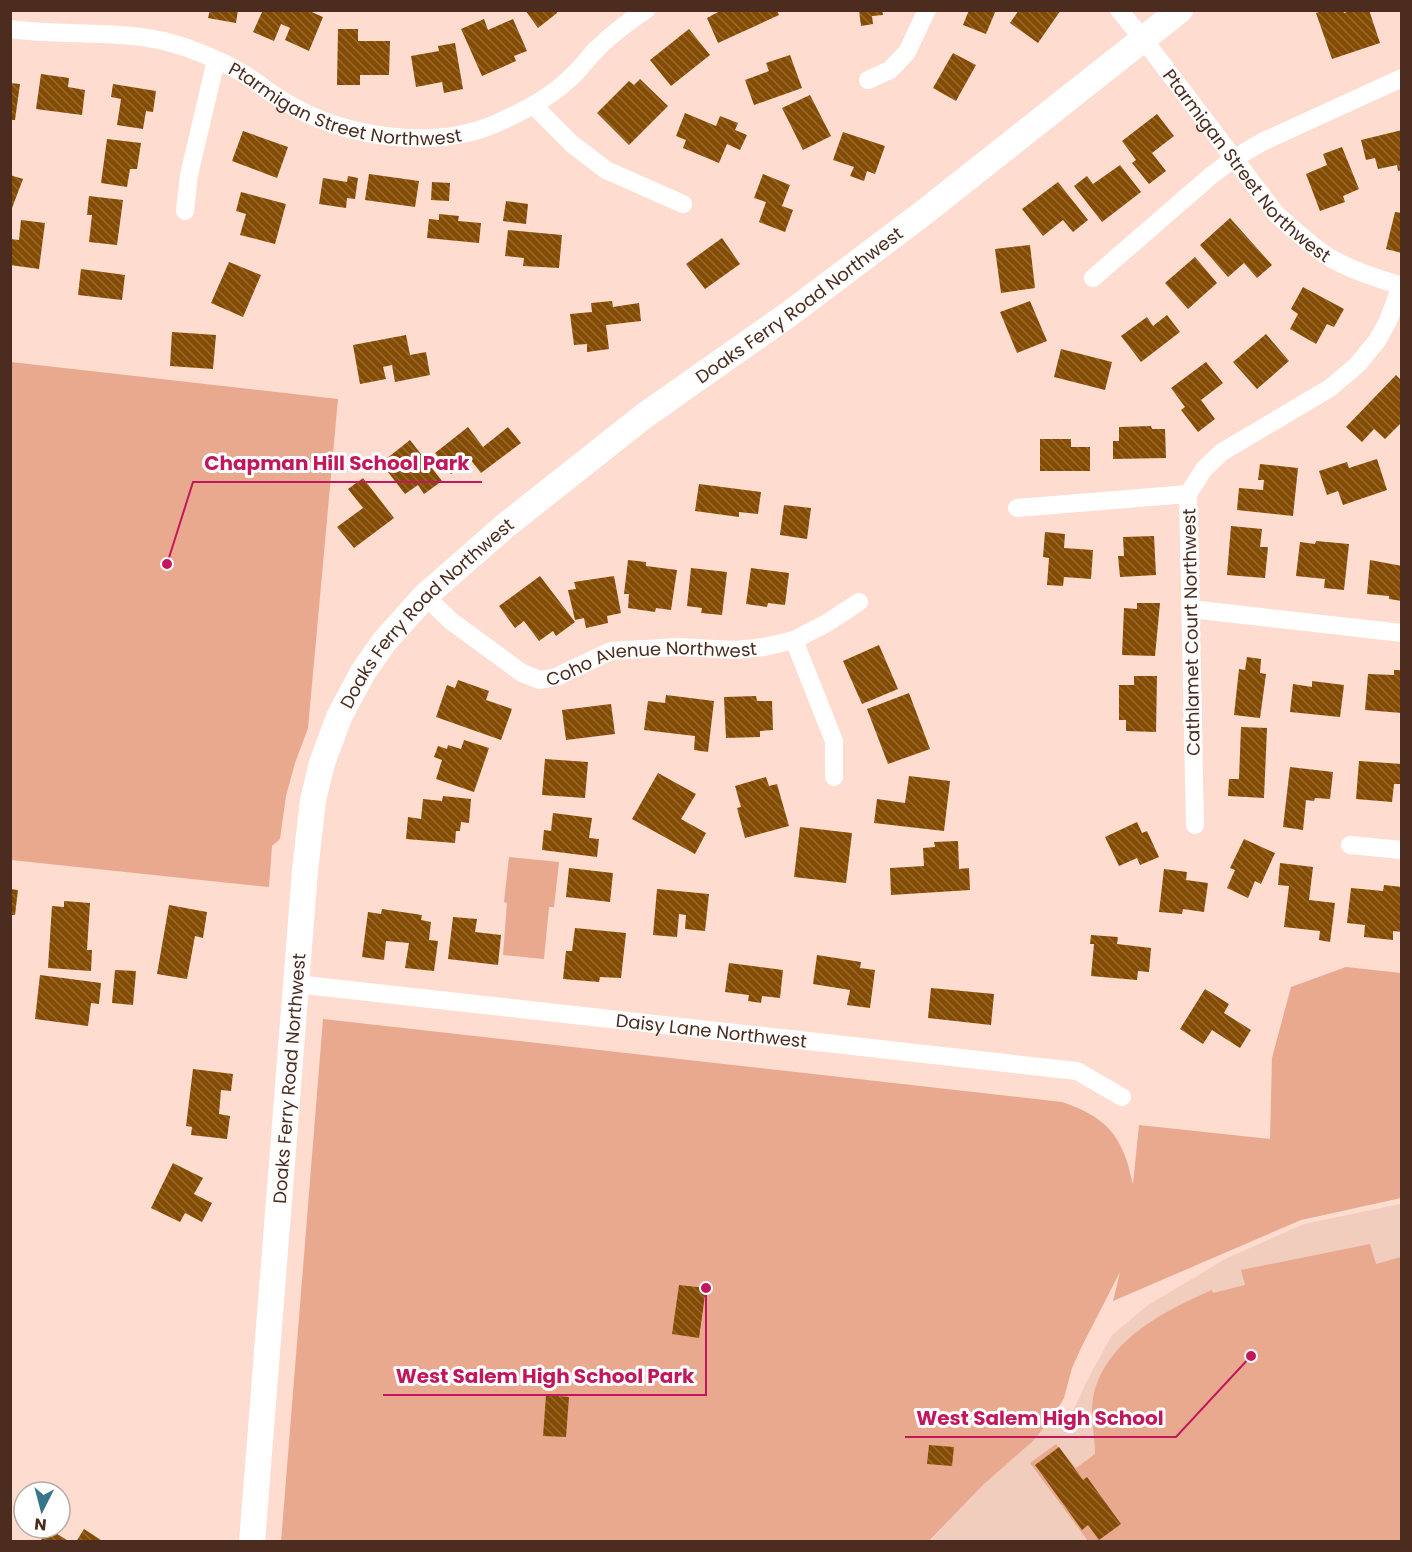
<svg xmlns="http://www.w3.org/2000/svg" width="1412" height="1552" font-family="Poppins,sans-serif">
  <defs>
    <pattern id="building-back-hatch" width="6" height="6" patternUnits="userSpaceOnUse" patternTransform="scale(1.5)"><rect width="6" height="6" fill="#844c03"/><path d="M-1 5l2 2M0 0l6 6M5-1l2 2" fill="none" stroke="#956931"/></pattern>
  </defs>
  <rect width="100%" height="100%" fill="#fedccf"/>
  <!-- built -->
  <path fill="#f1cdbe" d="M1400,1204l1,1v336l-472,1 55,-58 49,-43 19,-23 19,-3 18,-38 23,-42 36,-30 79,-47 77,-34z"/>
  <!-- park -->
  <g fill="#e9a98f">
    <path d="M11,362l327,37 -30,329 -13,35 -9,33 -6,43 -8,7 -3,41 -258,-27z"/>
    <path d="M509,857l50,5 -5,45h-5l-5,52 -41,-4 4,-52 -3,-1z"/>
    <path d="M1346,967l55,6v225l-100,22 -188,81 7,-29 -38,74 -10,22 -8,30 -12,20 -19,23 -49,43 -55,57 -648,1 42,-523 739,83c31,11 51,22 63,54 4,9 5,19 8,28l6,-59 131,14 2,-81 19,-71z"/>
    <path d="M1370,1244l6,20 25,-7v284h-313l-58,-78 26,-19 20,24 19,-14c0,-17 -5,-39 -2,-56 11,-57 71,-87 119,-108l1,3 32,-8 -4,-15z"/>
  </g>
  <!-- building -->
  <g fill="url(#building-back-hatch)">
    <path d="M210,10h28l-2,13 -28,-5z"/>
    <path d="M263,10h44l16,7 -14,34 -24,-11 5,-12 -9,-4 -7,17 -21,-9z"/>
    <path d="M525,10h31l1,3 -19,15z"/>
    <path d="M722,10h55l2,5 -61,28 -11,-25z"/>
    <path d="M859,10h23l1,5 -11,1 1,8 -12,2z"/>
    <path d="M969,10h27l-10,24 -23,-9z"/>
    <path d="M1019,10h42l-23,33 -28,-20z"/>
    <path d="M1324,10h19l1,3 9,-3h16l11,33 -48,16 -16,-46z"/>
    <path d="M484,19l4,11 25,-11 14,32 -13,5 2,5 -34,15 -21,-47z"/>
    <path d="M338,29h20v12h32l-1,34h-29v10h-23z"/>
    <path d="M689,29l21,26 -39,31 -21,-26z"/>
    <path d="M455,43l8,46 -19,4 -2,-11 -26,5 -5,-31 28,-5 -1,-5z"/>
    <path d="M953,53l23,12 -20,36 -23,-13z"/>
    <path d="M790,55l12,33 -48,17 -9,-25 24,-9 -3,-8z"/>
    <path d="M41,74l28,4 -1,9 17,3 -3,25 -46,-6z"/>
    <path d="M640,79l28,27 -39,39 -32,-32 32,-32 5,4z"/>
    <path d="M10,83l10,1 -5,36h-5z"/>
    <path d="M113,84l43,7 -3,21 -7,-1 -3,18 -26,-4 4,-26 -10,-2z"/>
    <path d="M810,95l21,41 -28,14 -21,-42z"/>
    <path d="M685,113l31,13 4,-10 18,7 -3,7 12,5 -7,15 -13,-6 -8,19 -36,-15 3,-8 -10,-4z"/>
    <path d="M1157,114l17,22 -22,17 14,18 -17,13 -17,-21 4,-3 -14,-19z"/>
    <path d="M1402,130v40l-4,1 -1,-6 -19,4 -3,-11 -9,2 -5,-20z"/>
    <path d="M243,131l45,16 -11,31 -45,-17z"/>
    <path d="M843,132l42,14 -10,28 -8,-3 -3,10 -14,-5 4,-9 -21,-7z"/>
    <path d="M107,139l34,4 -4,26h-7l-3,18 -26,-4z"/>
    <path d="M1342,147l17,42 -16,7 2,6 -25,9 -14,-37 21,-9 -4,-11z"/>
    <path d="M1120,165l21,27 -39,30 -28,-36 13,-10 6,8z"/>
    <path d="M369,174l50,7 -4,26 -50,-7z"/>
    <path d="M763,174l27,11 -8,21 11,4 -8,22 -26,-10 7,-20 -12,-4z"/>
    <path d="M10,175l13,4 -11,29 -2,-1z"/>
    <path d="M348,176l10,2 -3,21 -8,-1 -1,10 -27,-4 4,-26 24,4z"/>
    <path d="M432,182l18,1 -1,18 -18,-1z"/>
    <path d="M1058,182l30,38 -15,12 -10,-12 -20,16 -21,-27z"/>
    <path d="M241,192l45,12 -11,40 -35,-9 6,-21 -10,-3z"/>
    <path d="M89,196l34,4 -6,45 -28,-3 3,-27h-5z"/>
    <path d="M506,201l22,3 -2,20 -23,-3z"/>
    <path d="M1395,212l7,1v40l-16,-4z"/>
    <path d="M439,214l20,2 -1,5 23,2 -2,20 -52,-5 2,-19 10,1z"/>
    <path d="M1230,218l42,47 -15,13 -13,-15 -16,14 -28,-32z"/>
    <path d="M21,220l24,3 -6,46 -29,-4v-26l9,1z"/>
    <path d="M508,230l54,5 -3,33 -36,-2 1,-8 -19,-2z"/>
    <path d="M722,238l18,26 -35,25 -19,-25z"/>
    <path d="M1030,245l5,43 -34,5 -6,-44z"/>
    <path d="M1195,257l22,26 -29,26 -23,-26z"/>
    <path d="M229,262l32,13 -18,42 -32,-14z"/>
    <path d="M81,269l44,6 -3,25 -44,-5z"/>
    <path d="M1303,287l41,22 -10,18 -7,-3 -11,20 -26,-15 8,-15 -7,-5z"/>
    <path d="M612,301l1,6 26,-4 2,18 -35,4 3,24 -22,3v-8l-13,1 -4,-31 22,-2 -1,-9z"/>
    <path d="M1030,301l17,40 -30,12 -17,-41z"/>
    <path d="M1167,315l13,17 -39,30 -20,-26 26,-19 6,9z"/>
    <path d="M172,332l44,3 -3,34 -43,-3z"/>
    <path d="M1266,334l23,27 -32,28 -24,-27z"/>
    <path d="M406,335l4,20 16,-3 4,23 -35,7 -3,-17 -9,2 3,12 -26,5 -7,-39z"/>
    <path d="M1061,349l51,13 -7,28 -51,-13z"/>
    <path d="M1206,362l17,21 -22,17 14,19 -17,13 -17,-22 4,-3 -14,-19z"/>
    <path d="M1396,375l6,6v41l-17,17 -11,-10 -12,13 -16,-15z"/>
    <path d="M1151,426l1,3h13l1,29 -53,1v-18h6v-14z"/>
    <path d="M468,427l15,20 25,-20 13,16 -40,30 -11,-14 -19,15 -16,-21z"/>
    <path d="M1040,439h31v8h19v24h-50z"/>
    <path d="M410,440l32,41 -18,13 -6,-9 -13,9 -24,-31z"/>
    <path d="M1377,459l10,31 -44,15 -5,-14 -11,4 -8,-24 28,-9 2,6z"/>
    <path d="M1260,464l38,4 -5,48 -56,-6 2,-22 24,2 1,-10h-6z"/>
    <path d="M363,478l31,40 -40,30 -17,-21 26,-19 -15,-19z"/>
    <path d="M699,484l62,8 -3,22 -19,-2v5l-44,-6z"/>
    <path d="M784,505l27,3 -4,31 -27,-4z"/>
    <path d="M1231,526l31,3 -2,18h8l-3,31 -38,-3z"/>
    <path d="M1045,532l20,2 -1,14 29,2 -2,29 -27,-2 -1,9 -16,-1 2,-27 -6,-1z"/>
    <path d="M1154,536l2,39 -36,2 -2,-21h6l-1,-19z"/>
    <path d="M1316,541l33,3 -5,46 -20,-2 1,-9 -29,-3 4,-34 15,2z"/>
    <path d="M628,560l18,2v4l31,4 -6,40 -15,-2 -1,4 -27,-4 1,-14h-5z"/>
    <path d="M1370,560l32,6v35l-13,-2v-3l-22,-2z"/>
    <path d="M691,568l36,4 -5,43 -21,-2 1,-5 -15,-2z"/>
    <path d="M751,568l38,5 -4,32 -17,-2 -1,4 -21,-3z"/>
    <path d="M540,576l35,46 -19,14 -3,-5 -14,10 -15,-20 -9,7 -16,-22z"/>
    <path d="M614,576l7,37 -14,3 1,7 -22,5 -2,-10 -9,2 -7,-30 8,-1 -2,-7z"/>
    <path d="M1137,603h23l-5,53 -33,-1 2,-47 13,1z"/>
    <path d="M879,645l19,44 -36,15 -19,-43z"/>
    <path d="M1247,657l14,2 -1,14 6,1 -6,44 -26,-3 5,-46 6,1z"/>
    <path d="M1394,670h8v43l-37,-3 3,-36 26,1z"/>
    <path d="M1134,676h23l-1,56 -30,-1v-11h-7v-35h15z"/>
    <path d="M458,680l31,11 -3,9 26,9 -11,31 -65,-23 11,-32 8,3z"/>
    <path d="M1312,681l32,4 -4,32 -50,-5 3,-28 19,3z"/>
    <path d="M909,693l21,56 -42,15 -21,-55z"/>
    <path d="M666,695l48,6 -6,51 -14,-2 1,-14 -51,-6 4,-29 17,2z"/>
    <path d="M756,696l1,5h15l1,29 -13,1v6l-34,1 -2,-41z"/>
    <path d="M611,704l4,30 -49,6 -4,-30z"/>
    <path d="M1241,727l26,1 -3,70 -36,-2 1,-17h10z"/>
    <path d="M464,740l25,8 -15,44 -38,-13 6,-19 -8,-3 4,-11 9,3 1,-4 13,4z"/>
    <path d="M545,759l43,3 -3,36 -43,-3z"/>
    <path d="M1359,761l43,3 -2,20h-6l-2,18 -36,-3z"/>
    <path d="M1290,767l43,5 -3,27 -15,-1 -1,3 -8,-1 -3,30 -20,-3z"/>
    <path d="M658,773l38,21 -15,25 25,14 -11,21 -63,-35z"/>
    <path d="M909,776l41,5 -6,50 -70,-8 3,-24 28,4z"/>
    <path d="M766,777l3,9 8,-2 12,42 -44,12 -8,-30 4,-1 -6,-21z"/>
    <path d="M443,796l28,3 -2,24 -8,-1 -1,9h-4l-1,12 -49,-4 2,-22 13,2 2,-20 19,2z"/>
    <path d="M553,813l39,5 -3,20 10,1 -2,18 -55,-7 2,-20 7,1z"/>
    <path d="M1137,822l5,11 5,-2 12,26 -19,8 -3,-7 -18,8 -14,-29z"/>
    <path d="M800,827l52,6 -6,50 -52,-6z"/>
    <path d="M1244,839l31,14 -14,31 -6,-3 -7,17 -21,-10 8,-18 -5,-2z"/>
    <path d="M958,841l1,28 10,-1 1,22 -79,5 -1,-27 34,-2 -1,-18 12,-1 -1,-5z"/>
    <path d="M1280,863l33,4 -4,33 26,3 -5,39 -11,-2 1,-9 -36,-4 5,-41 -11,-1z"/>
    <path d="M569,868l44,5 -3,29 -44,-5z"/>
    <path d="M1164,869l23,3 -1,8 22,3 -4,29 -21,-3 -1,5 -23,-2z"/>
    <path d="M1384,885l18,2v45l-9,-1v9l-29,-3 1,-12 -18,-2 4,-35 32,3z"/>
    <path d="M10,889l8,1 -3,25h-5z"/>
    <path d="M657,889l52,5 -4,37 -20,-2 1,-14 -7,-1 -2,23 -24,-2z"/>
    <path d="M64,901l26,2 -3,47h5l-1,21 -43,-3 4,-62 12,1z"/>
    <path d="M169,905l38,7 -4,26 -8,-2 -8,43 -30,-5z"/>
    <path d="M382,909l40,6 -1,5 10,2 -2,18 9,1 -4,30 -29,-3 4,-25 -23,-2 -2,19 -22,-3 6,-45 13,2z"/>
    <path d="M453,917l24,2 -2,13 26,3 -3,30 -50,-6z"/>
    <path d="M575,928l51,5 -5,45 -21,-1 -1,5 -36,-3 3,-28h6z"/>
    <path d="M1091,935l27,2 -1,7 34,4 -2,24 -11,-1 -1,9 -46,-4 3,-32h-4z"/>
    <path d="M817,955l44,7 -1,6 15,2 -5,38 -23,-3 3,-15 -37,-6z"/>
    <path d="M729,963l54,7 -3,28 -18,-2 -1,7 -13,-2 1,-6 -24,-3z"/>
    <path d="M115,970l21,1 -3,34 -21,-2z"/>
    <path d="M40,975l61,8 -2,21 -8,-1 -3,23 -53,-7z"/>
    <path d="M931,988l63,6 -3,31 -63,-7z"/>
    <path d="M1205,989l24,15 -5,9 27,17 -11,18 -28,-18 -9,14 -23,-15z"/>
    <path d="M193,1069l40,5 -2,17 -10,-1 -2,24 11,2 -3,23 -36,-4 1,-8 -6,-1z"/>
    <path d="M173,1163l30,15 -9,16 18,9 -10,19 -17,-9 -5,9 -29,-14z"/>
    <path d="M679,1285l27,3 -7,50 -27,-4z"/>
    <path d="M546,1395l23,2 -3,40 -23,-1z"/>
    <path d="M929,1445l25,2 -2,19 -25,-2z"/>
    <path d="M1059,1447l24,33 4,-3 34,47 -22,16 -11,-15 -6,5 -47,-65z"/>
    <path d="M48,1528l22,14h-30z"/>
    <path d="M84,1529l20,13h-28z"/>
  </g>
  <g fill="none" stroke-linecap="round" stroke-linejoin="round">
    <!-- street -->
    <g stroke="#fff" stroke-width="18">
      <path id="s1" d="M1119,10l25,30 132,174c17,15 33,30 51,42 23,14 50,22 75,30"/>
      <path id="s2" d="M10,29c51,7 104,1 154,12 27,7 56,19 80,33 14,9 27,20 41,28 58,35 146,49 210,22 25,-11 53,-25 73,-44 12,-10 20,-23 31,-33 14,-14 30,-26 47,-37"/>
      <path d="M868,80l22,-10 17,-18 20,-42"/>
      <path d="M533,105l39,39 34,26 77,34"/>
      <path d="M185,211l4,-36 27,-115"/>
      <path d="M1093,278l120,-104 22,-16 27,-16 140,-64"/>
      <path d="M1017,508l171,-14"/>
      <path id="s3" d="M425,596l26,25 71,52 18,7 16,-3 55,-26 67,-4 58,3 28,-3 30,-7 33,-17 32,-21"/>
      <path d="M1191,609l211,24"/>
      <path d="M794,640l40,101v36"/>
      <path d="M1195,825l-7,-331 16,-25 18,-17 108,-64 27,-23 20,-24 11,-20 13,-35"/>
      <path d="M1350,845l52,5"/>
      <path id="s4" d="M296,984l781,87 45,26"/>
    </g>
    <!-- secondary -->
    <path stroke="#fff" stroke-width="26" id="s5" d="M252,1542l53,-671 8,-71 9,-37 17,-46 24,-45 21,-30 41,-46 80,-70 139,-110 145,-102 133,-100 258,-204"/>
  </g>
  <g text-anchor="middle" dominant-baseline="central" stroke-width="6" stroke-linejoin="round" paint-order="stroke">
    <!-- street labels -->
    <g font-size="18" fill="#4b2c1e" stroke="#fff">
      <text stroke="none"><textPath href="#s2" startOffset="350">Ptarmigan Street Northwest</textPath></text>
      <text stroke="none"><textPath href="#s1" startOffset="202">Ptarmigan Street Northwest</textPath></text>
      <text stroke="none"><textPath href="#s5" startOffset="1455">Doaks Ferry Road Northwest</textPath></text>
      <text stroke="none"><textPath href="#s5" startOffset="969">Doaks Ferry Road Northwest</textPath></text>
      <text transform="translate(1191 632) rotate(-91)">Cathlamet Court Northwest</text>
      <text stroke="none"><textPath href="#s3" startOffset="258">Coho Avenue Northwest</textPath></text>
      <text stroke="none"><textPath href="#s4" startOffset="418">Daisy Lane Northwest</textPath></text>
      <text stroke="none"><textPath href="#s5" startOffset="465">Doaks Ferry Road Northwest</textPath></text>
    </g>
  </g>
  <!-- callouts -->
  <path fill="none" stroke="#c2185b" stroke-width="2" d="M167 564L193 482H482M706 1288L706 1395H383M1251 1356L1176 1437H905"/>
  <g fill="#c2185b" stroke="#fff" stroke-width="2">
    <circle cx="167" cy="564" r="6"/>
    <circle cx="706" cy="1288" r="6"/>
    <circle cx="1251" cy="1356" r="6"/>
  </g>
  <g font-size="20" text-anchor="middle" font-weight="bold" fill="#c2185b" stroke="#fff" stroke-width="6" stroke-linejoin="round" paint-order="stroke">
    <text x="337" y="470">Chapman Hill School Park</text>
    <text x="545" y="1383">West Salem High School Park</text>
    <text x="1040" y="1425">West Salem High School</text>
  </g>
  <!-- border -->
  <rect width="1412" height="1552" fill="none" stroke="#4b2c1e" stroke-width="24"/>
  <!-- north arrow -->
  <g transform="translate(42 1510) rotate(186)"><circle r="28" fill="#ffffff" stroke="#b7aba5" stroke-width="1.5"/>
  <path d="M0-4.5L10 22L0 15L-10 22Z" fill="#37758b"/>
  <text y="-9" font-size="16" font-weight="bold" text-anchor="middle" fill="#4b2c1e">N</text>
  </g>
</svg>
